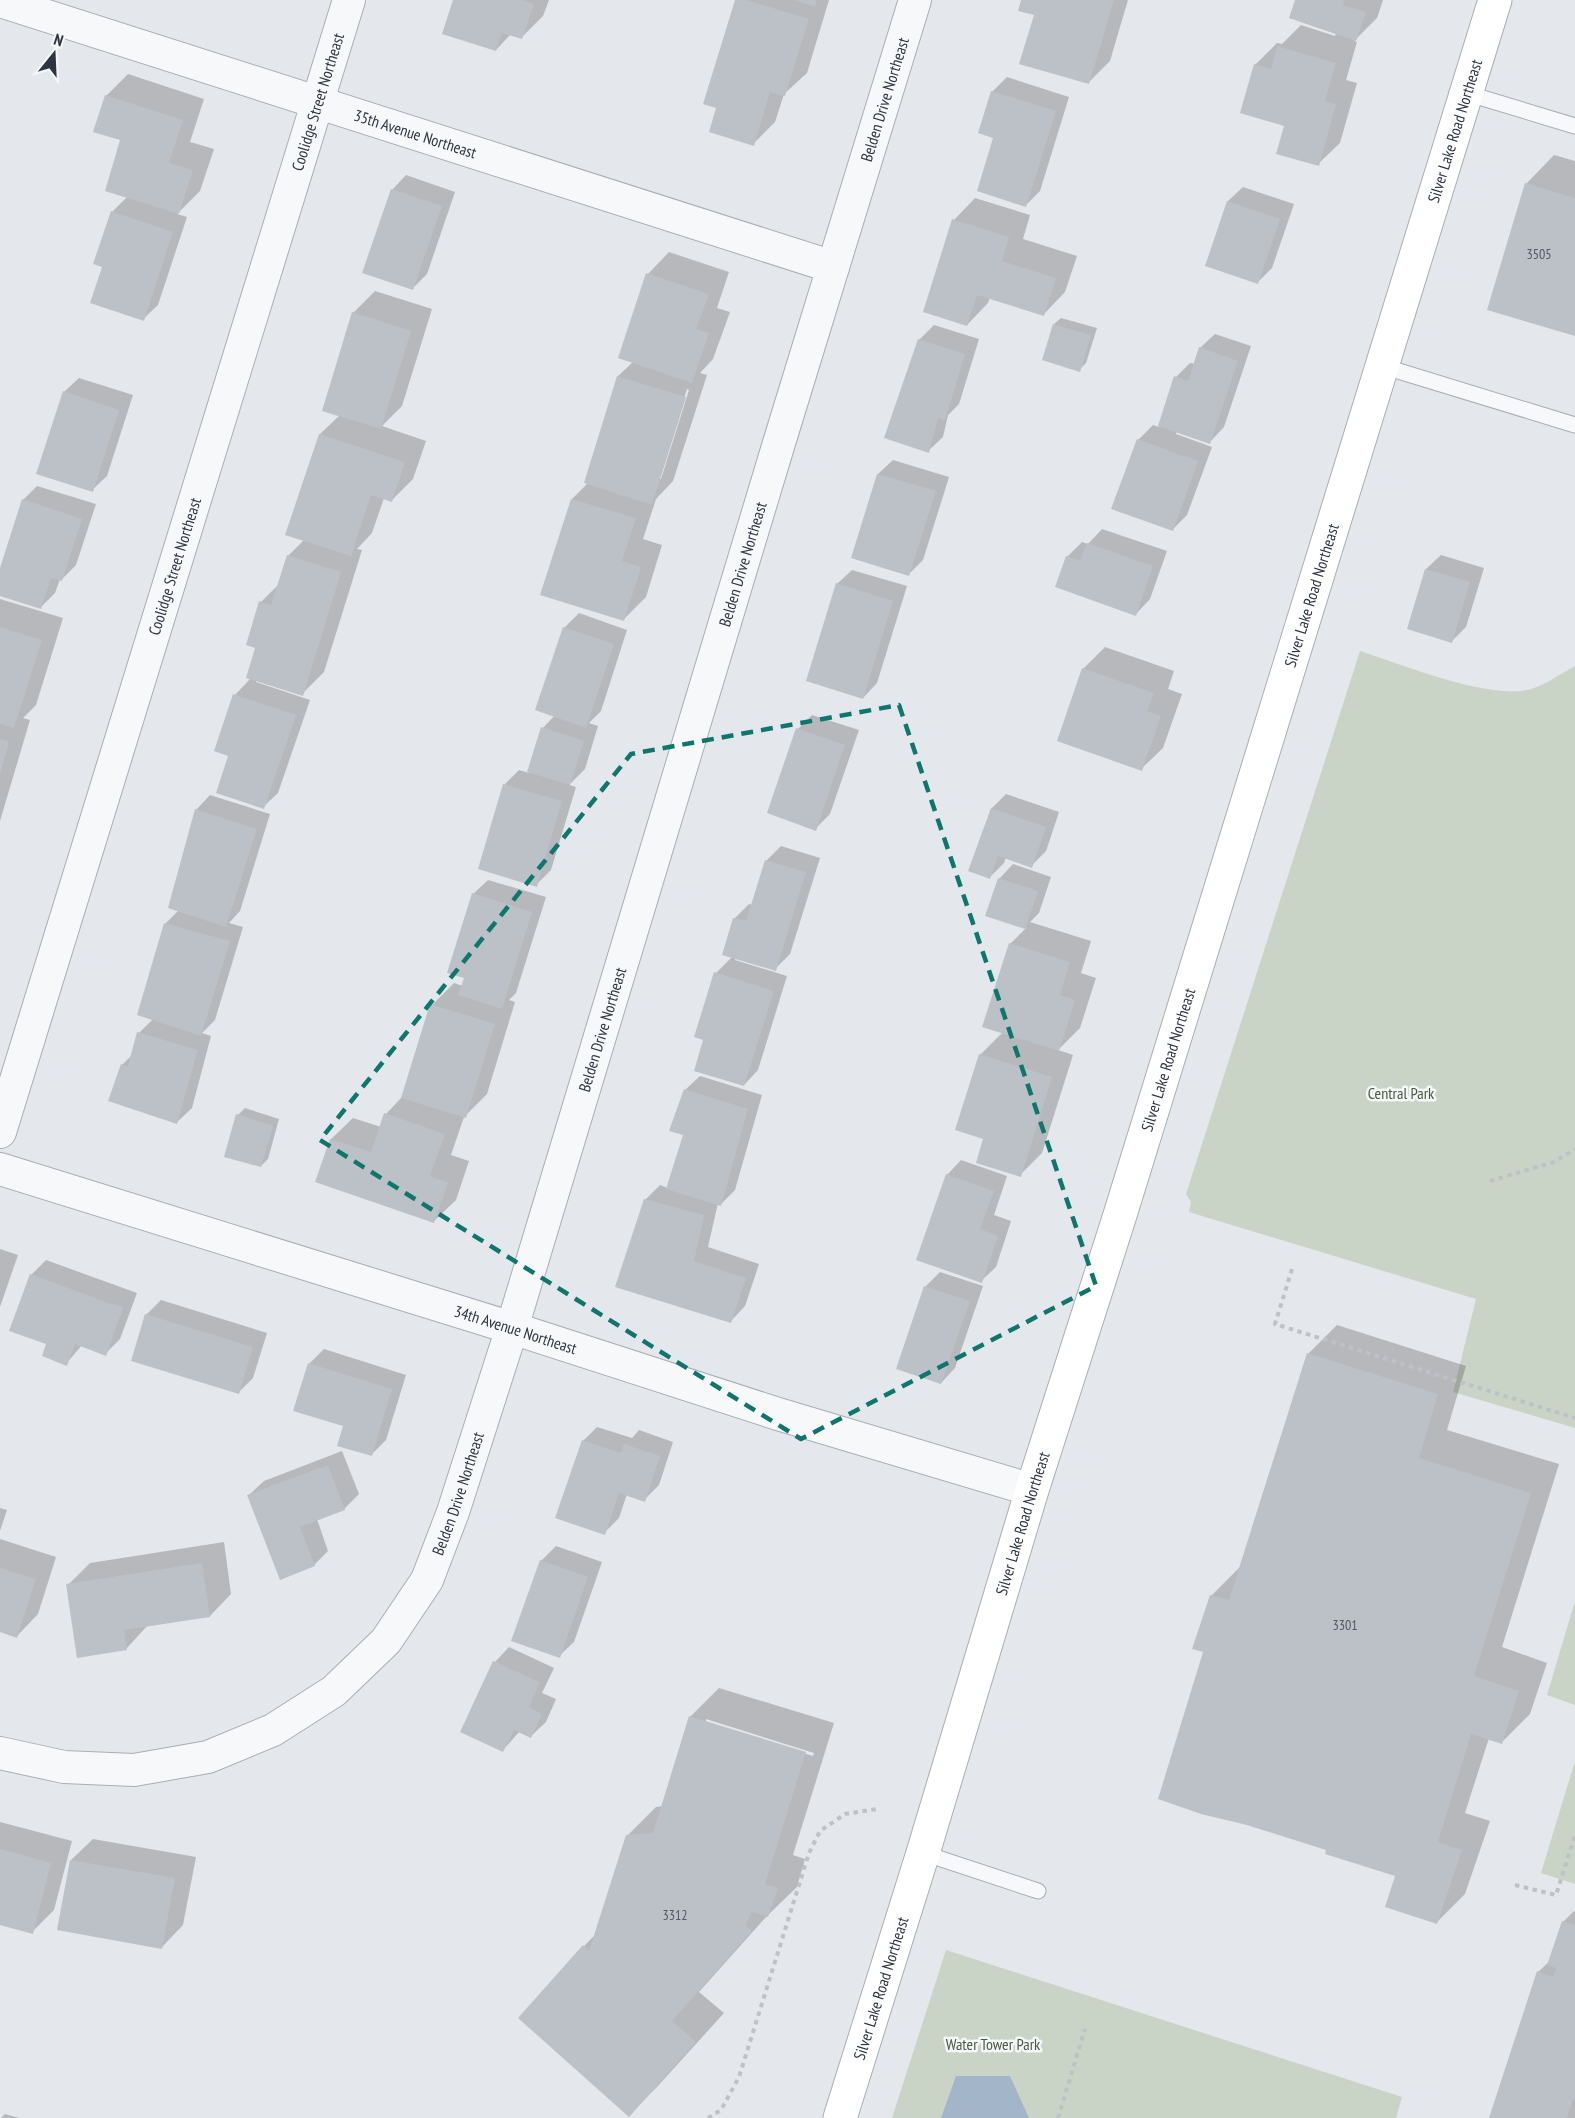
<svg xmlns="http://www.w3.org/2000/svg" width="1575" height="2118" font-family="'PT Sans Narrow',sans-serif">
  <rect width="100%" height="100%" fill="#e4e7eb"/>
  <!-- green -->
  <g fill="#cad4c6">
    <path d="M1360,651c41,13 135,52 174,37 14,-5 28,-15 41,-22v762l-122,-36 23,-93 -287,-87 2,-10 -5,-8z"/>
    <path d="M1575,1601v104l-28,-10z"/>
    <path d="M1575,1761v123l-34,-11z"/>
    <path d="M946,1950l456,147 -6,21h-504z"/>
  </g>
  <!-- water -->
  <path fill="#a3b5c8" d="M956,2076h54l19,42h-88z"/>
  <!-- shadow -->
  <g fill="#0003" fill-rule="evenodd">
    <path d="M455,0h94l-6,16 -21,21 -11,-3 -15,16z"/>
    <path d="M737,0h92l-22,73 -23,21 -9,28 -22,22 -35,-37z"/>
    <path d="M1023,0h105l-18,61 -22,22z"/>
    <path d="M1297,0h86l-6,18 -23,23 3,1 -11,38 11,3 -17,60 -22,21 -32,-39 -31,-60 22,-22 5,1 19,-19 34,11 1,-3z"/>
    <path d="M128,74l76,25 -14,43 24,7 -14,42 -23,23 10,3 -29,88 -15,14 -39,-53 8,-54 15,-15 -5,-58 -16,-43z"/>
    <path d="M1007,77l62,20 -29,94 -14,14 -34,-113z"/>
    <path d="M1554,155l21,6v174l-49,-151z"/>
    <path d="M406,175l49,17 -28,82 -15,15 -20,-99z"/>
    <path d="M1243,187l51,17 -22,64 -14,14 -30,-81z"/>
    <path d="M975,198l55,17 -7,24 54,17 -12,36 -21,22 -54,-17 -2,6 -21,22 -13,-105z"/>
    <path d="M669,252l60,20 -12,36 13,4 -17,47 -13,14 7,2 -34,106 -17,18 -13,40 19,6 -16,52 -22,22 -52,-120 16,-16 -2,-1 32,-106 15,-14 15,-88zM687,389l2,1 -28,89h-3z"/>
    <path d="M375,291l57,18 -30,97 -20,20 44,15 -13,38 -21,21 -8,-2 -12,35 -15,16 5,1 -38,122 -22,22 -46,-14v2l54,18 -32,93 -15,14 -33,-51 5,-61 16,-17 6,-31 4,-45 19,-19 8,-27 16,-16 16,-106 20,-19 13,-102z"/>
    <path d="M1061,318l36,10 -11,35 -7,7 -25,-46z"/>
    <path d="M934,325l45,14 -20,65 -11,11 -5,22 -15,14 -9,-111z"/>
    <path d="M1215,334l36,12 -27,81 -14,15 -33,-11 -1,3 36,13 -25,68 -15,15 -34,-90 15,-15 6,2 17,-50 14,-14 5,1 5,-16z"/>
    <path d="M79,378l54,17 -26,81 -15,14 -28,-98z"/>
    <path d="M893,460l56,17 -26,83 -14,14 -31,-100z"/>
    <path d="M37,486l59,18 -20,61 -14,14h-2l-5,14 -14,14 -41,-13v-21l23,-73z"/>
    <path d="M1102,529l65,22 -17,48 -14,15 -69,-57 15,-15 6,2z"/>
    <path d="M1441,555l43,13 -18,59 -14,14 -26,-72z"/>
    <path d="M852,570l55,16 -30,97 -14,15 -26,-114z"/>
    <path d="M0,599l63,19 -27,87 -13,13 7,2 -30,101z"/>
    <path d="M579,613l48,17 -26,81 -12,12 9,3 -13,43 -16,16 7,2 -25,83 -15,15 -57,-17 26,-84 14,-14 10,3 14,-45 12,-13 9,-87z"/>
    <path d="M1105,647l69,24 -6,18 14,5 -19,54 -22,21 -58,-100z"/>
    <path d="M812,715l47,15 -29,84 -15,15 -17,-100z"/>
    <path d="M1006,794l53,18 -13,39 -15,15 -25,-9 -2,6 -14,14 2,-69z"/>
    <path d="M210,795l60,19 -30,97 -11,12 14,4 -28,93 -13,13 9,3 -19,72 -15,14 -55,-57 11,-11 6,-21 14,-14 -15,-5 28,-91 13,-13 17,-100z"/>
    <path d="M781,846l39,12 -30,96 -15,15 -39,-12 -1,3 52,16 -29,94 -14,15 -39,-46 11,-66 17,-17 1,-37 15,-15 4,1 13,-44z"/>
    <path d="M1013,864l38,13 -12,36 -9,9 61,19 -10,32 15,5 -16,50 -22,22 15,5 -31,98 -22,22 -35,-37 -5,-83 23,-23 7,-88 16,-16 -39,-13 12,-36z"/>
    <path d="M488,880l58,17 -30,96 -7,7 6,2 -28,92 -23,23 -13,38 18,6 -13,39 -22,21 -117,-40 14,-42 22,-21 28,9 5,-13 17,-18 29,-91 22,-22 9,3 2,-9 8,-83z"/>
    <path d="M700,1076l62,19 -27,95 -14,14 -3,-1 -10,44 51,17 -14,42 -14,15 -86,-121 15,-15 8,3 16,-54 1,-44z"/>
    <path d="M245,1108l34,11 -11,40 -7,7 -23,-51z"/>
    <path d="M961,1160l46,16 -13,39 17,6 -15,46 -15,14 -34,-106z"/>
    <path d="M0,1249l18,6 -18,52z"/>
    <path d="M46,1260l91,33 -17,46 -15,15 -23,-9 -16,19 -18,-21 -17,-68z"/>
    <path d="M940,1272l43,14 -28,82 -14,15 -43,-15 28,-82z"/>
    <path d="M161,1300l106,33 -14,45 -14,14 -93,-77z"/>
    <path d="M1337,1325l129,41 -19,64 112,34 -57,183 45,16 -17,51 -28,28 -13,-4 -24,75 25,8 -25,73 -28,28 -40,-47 -69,-26 -123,-198 -11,-3 18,-53 28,-28 68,-213z"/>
    <path d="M324,1349l82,26 -20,65 -15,15 -62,-91z"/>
    <path d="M597,1427l35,11 7,-8 34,12 -14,43 -15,15 -17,-6 -8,24 -15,15 -21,-92z"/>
    <path d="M342,1451l17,43 -15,15 -27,10 11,32 -14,14 -65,-70 15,-14z"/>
    <path d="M0,1508l7,2 -7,21z"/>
    <path d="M0,1539l56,18 -18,57 -21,22 -17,-5z"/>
    <path d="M224,1542l7,52 -21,22 -62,9 -22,24 -58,-64 22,-22z"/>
    <path d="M556,1546l46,16 -28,80 -15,14 -18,-95z"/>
    <path d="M509,1647l45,21 -12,25 14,6 -10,23 -15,14 -11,-5 -17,19 -41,-19 33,-69z"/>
    <path d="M719,1688l115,35 -41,132 12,4 -8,28 -30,29 -68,76 25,21 -67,74 -28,28 -45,-169 12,-12 31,-98 29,-29 7,-1 27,-89zM706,1719l108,34 -1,3 -107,-33z"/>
    <path d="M0,1822l72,19 -18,69 -22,22 -32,-8z"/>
    <path d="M93,1839l103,18 -13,68 -21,22 -91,-87z"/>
    <path d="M1575,1910v208h-84l47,-146 13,-12 12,-38z"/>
    <path d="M5,2114l14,4h-18z"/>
  </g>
  <!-- building -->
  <g fill="#bcc1c8">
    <path d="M453,0h69l12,4 -12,35 -20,-6 -6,18 -54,-17z"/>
    <path d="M735,0h11l63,19 -24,77 -15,-4 -16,54 -45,-14 7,-24 -13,-4z"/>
    <path d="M794,0h23l-2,7z"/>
    <path d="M1021,0h93l-25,84 -70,-20 15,-49 -16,-4z"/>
    <path d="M1295,0h49l-1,5 23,7 -10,29 -67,-23z"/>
    <path d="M1277,46l59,17 -11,38 11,3 -17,62 -43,-12 8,-28 -44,-13 14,-49 17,5z"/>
    <path d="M991,91l65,20 -30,96 -49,-16 16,-53 -15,-5z"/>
    <path d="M105,95l78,25 -14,43 24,7 -14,44 -74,-23 15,-51 -27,-8z"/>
    <path d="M1525,183l50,15v138l-88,-26z"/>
    <path d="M391,189l51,17 -29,84 -51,-17z"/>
    <path d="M1227,201l53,18 -22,65 -53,-18z"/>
    <path d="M111,211l62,21 -29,89 -54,-18 12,-36 -9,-3z"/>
    <path d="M952,219l57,18 -7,24 54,17 -12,38 -67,-21 -10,31 -44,-14z"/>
    <path d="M646,273l63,21 -13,35 13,4 -17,50 -74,-25z"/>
    <path d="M352,312l59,19 -30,98 -59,-18z"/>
    <path d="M1053,324l38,11 -11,37 -38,-12z"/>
    <path d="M918,339l47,15 -20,66 -7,-2 -9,35 -45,-15z"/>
    <path d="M1199,347l39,14 -28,83 -52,-18 16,-50 14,5z"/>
    <path d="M617,376l69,21 -34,108 -68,-22z"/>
    <path d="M63,391l56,19 -26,82 -57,-18z"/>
    <path d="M319,434l86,28 -13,40 -21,-7 -20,61 -66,-21z"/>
    <path d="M1137,439l61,22 -25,70 -62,-22z"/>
    <path d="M877,474l59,17 -27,85 -58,-18z"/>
    <path d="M22,499l60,20 -20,62 -11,-3 -10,31 -41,-13v-28z"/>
    <path d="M571,499l65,19 -14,43 19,6 -17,54 -84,-26z"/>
    <path d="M1087,543l66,23 -17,50 -81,-29 11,-31 14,4z"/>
    <path d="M287,555l54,17 -38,124 -57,-18 9,-30 -9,-3 13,-44 12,4z"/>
    <path d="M1425,569l45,13 -18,61 -45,-14z"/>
    <path d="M836,583l57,18 -30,98 -57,-18z"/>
    <path d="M0,627l42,13 -28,88 -14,-4z"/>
    <path d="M563,627l51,17 -28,84 -51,-18z"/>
    <path d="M1082,668l72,25 -7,18 14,5 -19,55 -85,-30z"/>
    <path d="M233,694l63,21 -32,94 -48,-16 12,-37 -14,-5z"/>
    <path d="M541,727l43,14 -14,44 -43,-13z"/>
    <path d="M796,728l49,17 -29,86 -49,-18z"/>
    <path d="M0,739l9,3 -8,30h-1z"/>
    <path d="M503,784l59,17 -25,86 -59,-18z"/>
    <path d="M991,808l55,19 -14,41 -34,-12 -8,23 -22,-8z"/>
    <path d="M195,809l62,20 -31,98 -58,-19z"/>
    <path d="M765,860l41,12 -30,99 -54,-16 11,-37 13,3z"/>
    <path d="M998,878l40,13 -13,38 -40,-13z"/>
    <path d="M472,893l60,19 -30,97 -44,-14 6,-17 -17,-5z"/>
    <path d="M164,923l66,18 -29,95 -64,-21z"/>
    <path d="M1009,943l61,19 -10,33 15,5 -16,51 -77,-24z"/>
    <path d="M714,972l60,19 -30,95 -50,-15 9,-31 -9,-3z"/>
    <path d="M430,1004l65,20 -29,94 -65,-20z"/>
    <path d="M137,1032l61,18 -21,74 -69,-23 13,-37 7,2z"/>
    <path d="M979,1054l73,23 -31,100 -45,-14 7,-24 -28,-9z"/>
    <path d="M684,1089l64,20 -27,97 -55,-17 17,-54 -14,-4z"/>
    <path d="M384,1113l61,21 -15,42 18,7 -14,40 -119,-41 15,-43 41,13z"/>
    <path d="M236,1114l37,12 -12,41 -37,-10z"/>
    <path d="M946,1174l48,17 -14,38 18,7 -16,47 -66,-23z"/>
    <path d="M644,1199l60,16 -10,46 52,17 -15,45 -116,-36z"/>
    <path d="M30,1274l93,34 -17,48 -31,-12 -8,22 -25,-10 4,-12 -37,-13z"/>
    <path d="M924,1286l46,15 -29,83 -45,-15z"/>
    <path d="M145,1314l108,33 -14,47 -108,-33z"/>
    <path d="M1307,1353l131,41 -19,64 112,35 -57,183 45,15 -17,53 -31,-10 -33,108 24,8 -25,74 -52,-17 10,-31 -70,-22 1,-4 -79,-25 -46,-11 -43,-15 45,-147 -11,-3 18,-54 19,5z"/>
    <path d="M308,1363l84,26 -20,67 -35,-10 6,-20 -50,-15z"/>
    <path d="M582,1440l39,13 3,-9 36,12 -15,46 -26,-9 -14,42 -50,-17z"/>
    <path d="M328,1465l17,45 -45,17 15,39 -35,14 -33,-85z"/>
    <path d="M540,1560l48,17 -28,81 -49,-17z"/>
    <path d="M202,1563l8,54 -86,13 3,20 -50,8 -11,-74z"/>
    <path d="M0,1568l36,11 -19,59 -17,-6z"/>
    <path d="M493,1661l47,21 -11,25 13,7 -11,24 -17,-8 -11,22 -43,-20z"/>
    <path d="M689,1716l117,36 -41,132 13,4 -10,29 -17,-5 -5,14 6,5 -80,90 24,21 -67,75 -111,-99 65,-73 6,6 37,-116 27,-2z"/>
    <path d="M0,1849l51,14 -18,71 -33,-9z"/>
    <path d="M70,1860l105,18 -13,71 -105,-19z"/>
    <path d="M1562,1921l13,4v169l-8,24h-78l48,-147 16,6 3,-9 -9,-3z"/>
  </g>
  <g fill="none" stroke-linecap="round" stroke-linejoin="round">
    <defs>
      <g id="service">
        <path d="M1466,93l109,33"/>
        <path d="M1382,366l193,59"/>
        <path d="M923,1853l115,38"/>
      </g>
      <g id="minor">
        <path id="s1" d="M0,1l833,266"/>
        <path id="s2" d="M0,1132l349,-1132"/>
        <path id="s3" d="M0,1169l512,159 266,86 254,76"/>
        <path id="s4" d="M0,1753l64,14 70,3 74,-13 65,-27 61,-39 52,-50 41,-61 26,-68 59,-184 267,-885 136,-443"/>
      </g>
      <g id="secondary">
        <path id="s5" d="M840,2118l83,-265 109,-363 88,-275 375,-1215"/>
      </g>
    </defs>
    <!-- service casing -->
    <use href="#service" stroke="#a9aeb5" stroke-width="17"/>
    <!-- minor casing -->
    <use href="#minor" stroke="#a9aeb5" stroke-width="34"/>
    <!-- secondary casing -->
    <use href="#secondary" stroke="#a9aeb5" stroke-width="35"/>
    <!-- path -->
    <g stroke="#bec1c7" stroke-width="4" stroke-dasharray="4.5 4.5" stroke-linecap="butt">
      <path d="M1490,1181l64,-19 21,-13"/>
      <path d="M1292,1269l-17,55 300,94"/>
      <path d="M1515,1885l41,10 19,-60"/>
      <path d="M708,2118l13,-8 18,-33 70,-224 11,-22 25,-17 32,-5"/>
      <path d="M1058,2118l27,-89"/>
    </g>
    <!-- service -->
    <use href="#service" stroke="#f7f8fa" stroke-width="15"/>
    <!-- minor -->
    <use href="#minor" stroke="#f7f8fa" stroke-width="32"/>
    <!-- secondary -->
    <use href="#secondary" stroke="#fff" stroke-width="33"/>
  </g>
  <!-- marked area -->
  <path fill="none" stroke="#0f766e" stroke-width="4.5" stroke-dasharray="12 8" stroke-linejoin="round" d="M899,705l197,581 -295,153 -481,-299 311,-386z"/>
  <g text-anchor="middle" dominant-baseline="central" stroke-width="5" stroke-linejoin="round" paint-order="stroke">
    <!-- number labels -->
    <g font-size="14" fill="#515864">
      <text x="1539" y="254">3505</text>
      <text x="1345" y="1625">3301</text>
      <text x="675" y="1915">3312</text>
    </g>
    <!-- street labels -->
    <g font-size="16" fill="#2d3543" stroke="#f4f6f8">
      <text stroke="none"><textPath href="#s4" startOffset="2049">Belden Drive Northeast</textPath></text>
      <text stroke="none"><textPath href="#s2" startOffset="1078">Coolidge Street Northeast</textPath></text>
      <text stroke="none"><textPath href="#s5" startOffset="2080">Silver Lake Road Northeast</textPath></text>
      <text stroke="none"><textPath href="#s1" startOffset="436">35th Avenue Northeast</textPath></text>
      <text stroke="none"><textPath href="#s4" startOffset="1563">Belden Drive Northeast</textPath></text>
      <text stroke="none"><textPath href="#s2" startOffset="592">Coolidge Street Northeast</textPath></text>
      <text stroke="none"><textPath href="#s5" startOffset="1594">Silver Lake Road Northeast</textPath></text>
      <text stroke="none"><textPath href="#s4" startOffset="1077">Belden Drive Northeast</textPath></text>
      <text stroke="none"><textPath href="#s5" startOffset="1108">Silver Lake Road Northeast</textPath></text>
      <text stroke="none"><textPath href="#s3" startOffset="540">34th Avenue Northeast</textPath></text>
      <text stroke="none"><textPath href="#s4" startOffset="591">Belden Drive Northeast</textPath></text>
      <text stroke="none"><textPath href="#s5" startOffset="622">Silver Lake Road Northeast</textPath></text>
      <text stroke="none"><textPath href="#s5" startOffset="136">Silver Lake Road Northeast</textPath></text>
    </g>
    <!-- park labels -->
    <g font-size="16" fill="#425d3b" stroke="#f4f6f8">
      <text x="1401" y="1093">Central Park</text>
      <text x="993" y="2044">Water Tower Park</text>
    </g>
  </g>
  <!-- north arrow -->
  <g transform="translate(54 54) rotate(18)" stroke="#f4f6f8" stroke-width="4.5" paint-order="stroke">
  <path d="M0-4.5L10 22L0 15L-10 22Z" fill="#2d3543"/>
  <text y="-9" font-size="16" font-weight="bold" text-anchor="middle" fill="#2d3543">N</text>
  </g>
</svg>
